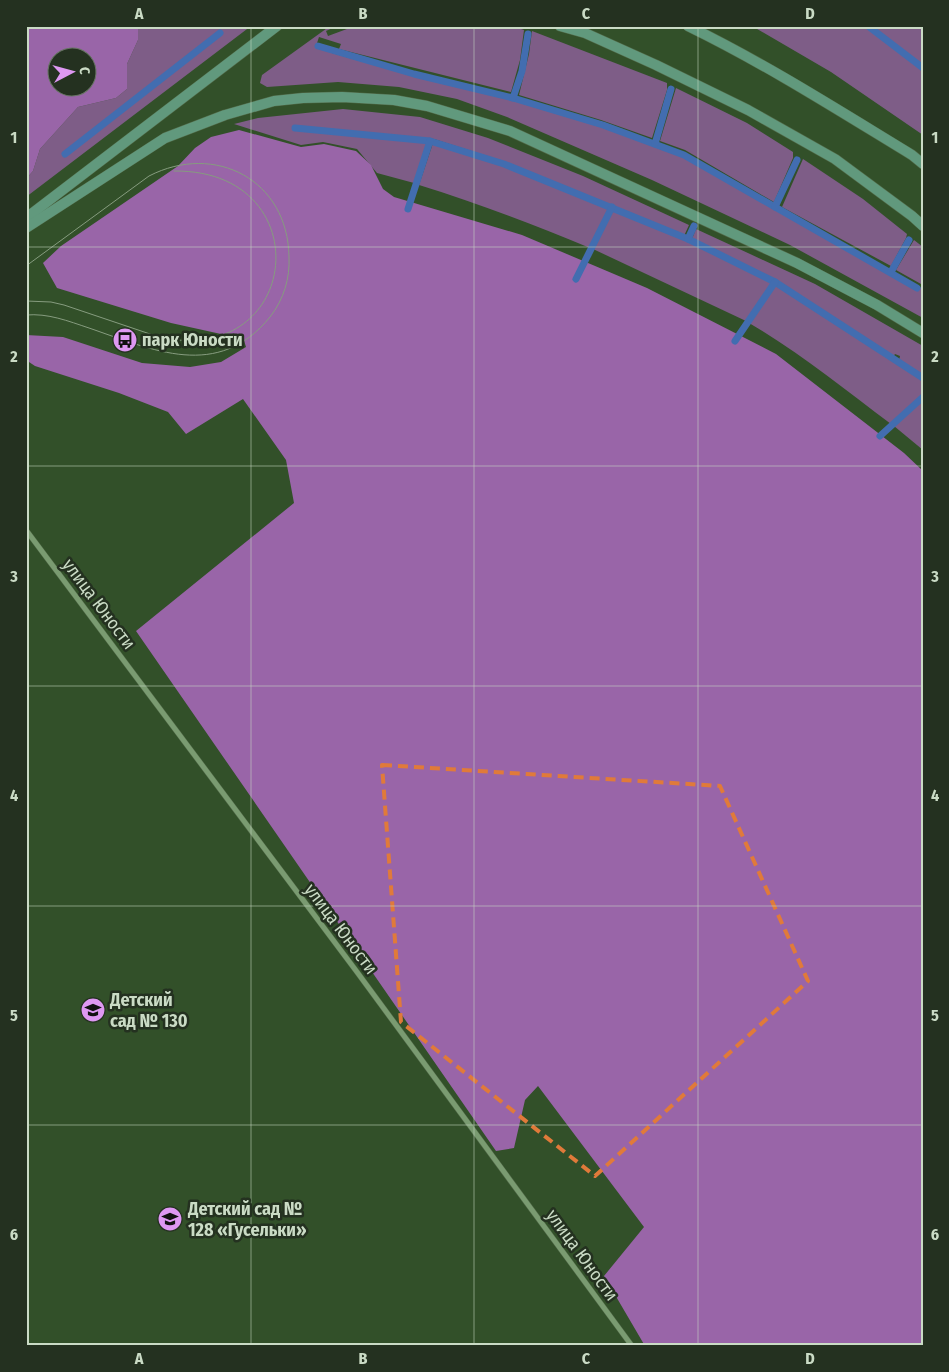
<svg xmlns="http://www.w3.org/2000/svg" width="949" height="1372" font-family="'Fira Sans Condensed',sans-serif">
  <rect width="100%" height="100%" fill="#325029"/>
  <!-- green -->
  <g fill="#7e5d87" fill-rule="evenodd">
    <path d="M138,26h113l-225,171v-18l7,-8 7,-22 38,-42 38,-9 11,-9v-25l11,-24zM219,31l3,3 -158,123 -2,-3z"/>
    <path d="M330,26h7l-11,5 2,5 27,-10h157l12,4 -4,30 -9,32 -172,-43 2,-5 -22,-7 -3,9 16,7 28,8 154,38 89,28 81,30 234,133 4,-4 -1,-2 -25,-14 18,-30 9,7v71l-133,-73 -138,-65 -145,-63 -50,-18 -58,-12 -61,-5 -71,5 -7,-4 2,-8z"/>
    <path d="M752,26h171v109l-92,-63z"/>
    <path d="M532,31l135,52v7l-15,48 -51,-18 -82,-25 10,-41z"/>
    <path d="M676,88l71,35 46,29v6l-19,44 -89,-52 -25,-9z"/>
    <path d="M343,109l77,8 68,21 95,38 106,49 -5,11 -176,-73 -74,-24 -140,-13v3l133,13 -13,41 -37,-10 -20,-24 -34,-7 -22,3 -67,-21 24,-6z"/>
    <path d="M433,143l70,22 107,43 -20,40c-57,-24 -113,-45 -171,-63z"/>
    <path d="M803,159l60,40 44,35 -1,4 -15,28 -109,-59z"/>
    <path d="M613,209l83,35 76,39 -26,38 -153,-72z"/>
    <path d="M696,229l119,55 108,62v29l-24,-14 1,-5 -5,-2 -2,3 -116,-76 -85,-42z"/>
    <path d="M775,284l148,96v15l-32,29c-47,-35 -92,-72 -142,-101z"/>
    <path d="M923,399v51l-29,-24z"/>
  </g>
  <!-- forest -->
  <g fill="#9965a8" fill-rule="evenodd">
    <path d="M26,26h112v14l-11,24v25l-11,9 -38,9 -38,42 -7,22 -7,8zM58,58h30v30h-30z"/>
    <path d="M239,130l62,17 23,-3 32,7 15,14 12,24 11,8 128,38 125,53 129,66 128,99 19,18v875h-278l-41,-70 40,-49 -106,-141 -13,14 -11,48 -18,3 -360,-520 158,-128 -8,-43 -43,-61 -57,35 -18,-22 -49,-19 -84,-27 -9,-6v-25l37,2 79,26 48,4 31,-5 25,-15 -4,-13h-21l-50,-11 -114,-35 -14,-25 18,-17 117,-80 17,-18 16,-11z"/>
  </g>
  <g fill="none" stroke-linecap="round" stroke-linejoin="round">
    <!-- stream -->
    <g stroke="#426db0" stroke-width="7">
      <path d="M868,26l55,42"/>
      <path d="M318,46l96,28 99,24 90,27 81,30 233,133"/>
      <path d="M513,98l9,-27 6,-37"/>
      <path d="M295,128l135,13 74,23 184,75 87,43 148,96"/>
      <path d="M655,144l16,-55"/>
      <path d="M65,154l155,-121"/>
      <path d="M775,207l22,-47"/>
      <path d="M408,209l22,-68"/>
      <path d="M688,239l6,-13"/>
      <path d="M891,272l18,-32"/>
      <path d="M576,279l36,-72"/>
      <path d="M735,341l40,-59"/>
      <path d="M880,436l43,-39"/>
    </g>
    <defs>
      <path id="street" d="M26,530l331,442 275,374"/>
      <g id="secondary">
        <path d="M560,26l25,7 71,32 92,45 87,49 77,57 11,10"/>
        <path d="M688,26c78,38 150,84 224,129l11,9"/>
        <path d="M26,218l251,-192"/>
        <path d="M26,228l139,-90 60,-23 49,-14 29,-3 39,-1 52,3 33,6 83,25 287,132 80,42 46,28"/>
      </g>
    </defs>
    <!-- street casing -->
    <use href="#street" stroke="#526a49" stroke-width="6"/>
    <!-- secondary casing -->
    <use href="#secondary" stroke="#526a49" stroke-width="11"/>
    <!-- street -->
    <use href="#street" stroke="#7a9b71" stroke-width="5"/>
    <!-- secondary -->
    <use href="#secondary" stroke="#61997d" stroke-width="10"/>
    <!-- tram -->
    <g stroke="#869c7f" stroke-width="1">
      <path d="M26,266l123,-90c66,-34 139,4 140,81 1,21 -5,42 -19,60 -52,64 -117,33 -181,11 -21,-7 -41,-15 -63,-13"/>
      <path d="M26,301l25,1 13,3 95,32c144,32 162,-168 15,-166"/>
    </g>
  </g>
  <!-- marked area -->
  <path fill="none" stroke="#e07a3a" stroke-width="4" stroke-dasharray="10 6" stroke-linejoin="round" d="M382,765l338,21 88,195 -213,195 -194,-154z"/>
  <!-- grid -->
  <path fill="none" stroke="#cadbc5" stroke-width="1" stroke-opacity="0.55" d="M251,26v1320M474,26v1320M698,26v1320M26,247h897M26,466h897M26,686h897M26,906h897M26,1125h897"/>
  <!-- icons -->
  <defs>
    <symbol id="bus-disc" viewBox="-11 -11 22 22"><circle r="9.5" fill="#de98f2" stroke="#243120"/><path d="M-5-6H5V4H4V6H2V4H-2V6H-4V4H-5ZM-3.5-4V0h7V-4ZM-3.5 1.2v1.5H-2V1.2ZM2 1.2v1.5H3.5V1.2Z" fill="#111"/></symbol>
    <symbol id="school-disc" viewBox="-11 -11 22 22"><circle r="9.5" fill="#de98f2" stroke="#243120"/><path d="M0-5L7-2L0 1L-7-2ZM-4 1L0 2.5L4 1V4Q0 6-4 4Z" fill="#111"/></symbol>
  </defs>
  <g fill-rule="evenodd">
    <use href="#bus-disc" x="111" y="326" width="28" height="28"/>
    <use href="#school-disc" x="79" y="996" width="28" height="28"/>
    <use href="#school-disc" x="156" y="1205" width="28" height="28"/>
  </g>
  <g text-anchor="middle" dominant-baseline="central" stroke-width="5" stroke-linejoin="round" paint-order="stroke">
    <!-- poi labels -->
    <g font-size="18" font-weight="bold" fill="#cadbc5" stroke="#243120" text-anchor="start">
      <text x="142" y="340">парк Юности</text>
      <text x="110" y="1000">Детский<tspan x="110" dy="21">сад № 130</tspan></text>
      <text x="188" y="1209">Детский сад №<tspan x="188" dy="21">128 «Гусельки»</tspan></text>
    </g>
    <!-- street labels -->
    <g font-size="18" fill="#cadbc5" stroke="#243120">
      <text transform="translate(99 604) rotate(53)">улица Юности</text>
      <text transform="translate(341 929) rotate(53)">улица Юности</text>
      <text transform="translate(582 1255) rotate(54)">улица Юности</text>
    </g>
  </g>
  <!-- border -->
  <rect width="949" height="1372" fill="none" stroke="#243120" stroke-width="55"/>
  <!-- north arrow -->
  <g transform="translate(72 72) rotate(84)"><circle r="24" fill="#243120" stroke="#667562"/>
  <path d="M0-4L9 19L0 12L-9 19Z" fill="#de98f2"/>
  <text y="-8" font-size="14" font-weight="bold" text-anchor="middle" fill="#cadbc5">С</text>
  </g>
  <rect x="28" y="28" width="894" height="1316" fill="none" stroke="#cadbc5" stroke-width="2"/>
  <g font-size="16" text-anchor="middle" font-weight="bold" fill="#cadbc5">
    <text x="139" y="19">A</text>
    <text x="363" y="19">B</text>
    <text x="586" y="19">C</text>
    <text x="810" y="19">D</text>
    <text x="14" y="143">1</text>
    <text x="935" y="143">1</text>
    <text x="14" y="362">2</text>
    <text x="935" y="362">2</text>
    <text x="14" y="582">3</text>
    <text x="935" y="582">3</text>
    <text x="14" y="801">4</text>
    <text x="935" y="801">4</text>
    <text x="14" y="1021">5</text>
    <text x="935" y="1021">5</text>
    <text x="14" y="1240">6</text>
    <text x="935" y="1240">6</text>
    <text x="139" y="1364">A</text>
    <text x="363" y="1364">B</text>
    <text x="586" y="1364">C</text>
    <text x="810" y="1364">D</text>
  </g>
</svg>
